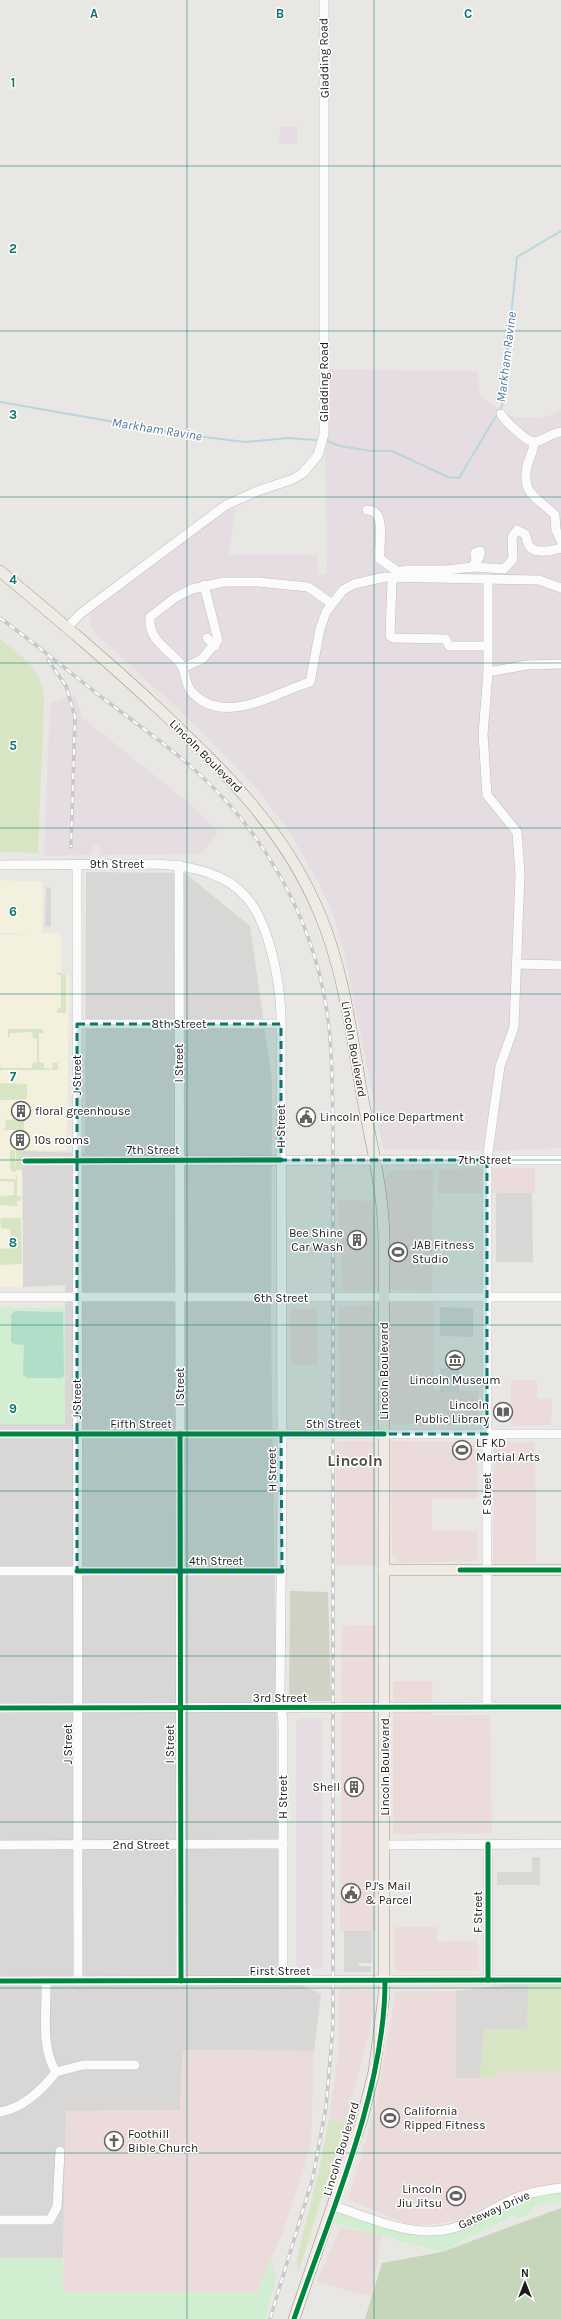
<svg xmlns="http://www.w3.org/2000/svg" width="561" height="2319" font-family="Karla,sans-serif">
  <rect width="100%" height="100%" fill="#e9e7e4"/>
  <!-- residential -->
  <g fill="#d8d7d5">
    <path d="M86,872l99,1 65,53 22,155 -1,242 9,651 41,20 -7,57 -131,-1 -3,60 -114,1 -3,147 -63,1v-835l65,-1v-138l-42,2 -1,-136 63,2z"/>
    <path d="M46,887l5,1v38h-6z"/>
    <path d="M505,1188h27l1,74h-37v-68z"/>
    <path d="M440,1307l33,1v29l-33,-1z"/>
    <path d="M532,1857h8v28h-43v-13h35z"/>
    <path d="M344,1931h28v32h-14v3h13v6h-27z"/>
    <path d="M528,1982v47h-44l-4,49h-24v-87z"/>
  </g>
  <!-- commercial -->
  <g fill="#ebdbda">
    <path d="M535,1168v25h-97l1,-24z"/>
    <path d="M433,1169l-1,122 -39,-1 -3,-2 -1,-6 1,-44 -6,-54 1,-6 3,-5 6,-3z"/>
    <path d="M338,1200l33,1 5,27 1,59 -4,4h-30z"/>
    <path d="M396,1302l38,1v87l44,1v34l-88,-1v-114l2,-6z"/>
    <path d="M370,1305l5,4 1,115 -2,2 -34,2 -1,-122z"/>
    <path d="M290,1309h27l1,56h-27z"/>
    <path d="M511,1380h26v19l15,-1 -1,27 -40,1z"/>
    <path d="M342,1441h33l2,124h-41v-123z"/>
    <path d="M393,1441l85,1 -1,56h-45v33h46v28l-3,2 -75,2 -8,-8 -1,-113z"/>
    <path d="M497,1442h38l1,119 -4,2h-38l-1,-2 1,-116z"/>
    <path d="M376,1625v306h-36l2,-305z"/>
    <path d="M393,1681h39l1,34h57l2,118 -99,1z"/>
    <path d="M394,1927h43v15l41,-1 1,30h-82l-3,-4z"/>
    <path d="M339,1989l34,1 -2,35 -26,99 -16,-5 9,-62z"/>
    <path d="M396,1991h60v87h39l1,-5h65v114l-18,2 -47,13 -36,18 -34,5 -19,-1 -59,-25 28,-93z"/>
    <path d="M183,2050l131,1 -3,93 -27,85 -27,63h-194l3,-181 114,-1z"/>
    <path d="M340,2228l42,6 -10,63 -55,-15z"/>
  </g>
  <!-- industrial -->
  <g fill="#e6dde3">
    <path d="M280,127h17v17h-18z"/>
    <path d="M324,369l154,2 2,25 23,16 11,5 28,1 19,-7v737l-63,3 -115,-2 -39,-198 -10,-35 -13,-29 -33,-57 -32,-42 -60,-62 -103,-95 -3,-8 -1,-16 126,-95 20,-3 -6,45 89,1v20l9,-1z"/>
    <path d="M75,694l7,23 107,86 29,30 -17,21 -102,1 1,-9h-7l-1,9 -48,1 6,-153z"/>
    <path d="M299,1718h23l1,248 -3,3h-20l-4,-4v-243z"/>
  </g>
  <!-- education -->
  <path fill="#f3f1de" d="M0,880l43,2 -1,51h19v42h8l-2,175 -45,1 1,136h-23v-352l35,-1 -35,-1z"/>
  <!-- construction -->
  <path fill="#d2d1c6" d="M290,1591l38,1 3,109h-42z"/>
  <!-- grass -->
  <g fill="#d7e5c4">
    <path d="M0,639c23,19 40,27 44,59l-6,155 -38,-1z"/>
    <path d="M58,972l8,3v38h-9v-4l4,-1v-33h-4z"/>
    <path d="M8,1029h35v4h-4v29l5,1v5l8,1 1,-6h5v7h-58v-6l1,4h31l1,-5 4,-1v-23h-4l-1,-7 -22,1v4h-2z"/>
    <path d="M0,1083l27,1v15l-27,1z"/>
    <path d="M24,1119v11h-20l2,-5 -1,-5z"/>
    <path d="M10,1150h5v22l1,-22h22l-16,1v19h-5l-2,3 2,3v20l4,1v4h-4l1,5 -18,-1v-9l14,-1v-13l-14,-1v-2h16l-1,-8 -3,1 -2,-5z"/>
    <path d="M0,1218h21l1,46 -22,1v-16l11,-1 -1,-19 -9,-1z"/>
    <path d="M528,1982h33v91h-65v5h-16l4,-49h43z"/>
    <path d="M329,2119l16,5 -47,149 -1,-15 24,-97z"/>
  </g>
  <!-- forest -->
  <path fill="#c6d6bb" d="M561,2208v111h-196l17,-56 60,-11z"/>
  <!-- park -->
  <g fill="#d2eed1">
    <rect x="0" y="1308" width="65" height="116"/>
    <path d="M561,2190v10l-28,7 -2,6 -12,5 -6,-3 -71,37 -111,-30 4,-13 55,17 70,2 50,-26z"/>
    <path d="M0,2258h63v34h194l14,-33 5,19 -11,41h-265z"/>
  </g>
  <!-- pitch -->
  <path fill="#b1dec8" d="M15,1311l48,1 1,64 -2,2h-35l-4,-3 1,-30 -10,-1 -3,-2v-27z"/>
  <!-- plaza -->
  <path fill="#dbdade" d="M440,1368h19v24l-19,1z"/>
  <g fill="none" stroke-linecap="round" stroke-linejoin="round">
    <!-- stream -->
    <g stroke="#b9d6db" stroke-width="2">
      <path d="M0,402l189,33 56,7 43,-4 28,2"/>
      <path d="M327,441l13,5 31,5h21l56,26 11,1 43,-72 15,-149 44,-26"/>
    </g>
    <defs>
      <g id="minor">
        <path d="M501,414c4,7 26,28 33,28 9,-1 17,-9 27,-10"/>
        <path d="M534,442c0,8 -5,16 -7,24 -6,30 12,32 28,49l1,15 5,11"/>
        <path d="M367,510c21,0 11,35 13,49l18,13 7,-2h41l28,-3 30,2 9,-10 -1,-22 5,-7 8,4c2,4 2,8 4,12 6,9 24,4 32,2"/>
        <path d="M470,568c4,-4 12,-11 10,-17l-5,2 1,8"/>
        <path d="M398,575l-6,6 -2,55 3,2 53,1 3,7h39"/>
        <path d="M488,579v93"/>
        <path d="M331,603l-23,-16 -50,-5h-34l-32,7 -16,8 -26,20c-2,22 16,31 30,46 6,7 4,20 11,28 32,37 83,2 119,-9l10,-53 6,-17 17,-22 11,-6 31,-7 154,3 22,8"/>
        <path d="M68,627l12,-13 146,-109 29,-13 38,-13 10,-6 15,-18 6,-21v-434"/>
        <path d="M207,638l8,8"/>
        <path d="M183,668l19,-9 16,-19 -14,-55"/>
        <path d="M77,864l1,1117"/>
        <path d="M0,865l154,-1c31,1 70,7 92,33 23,25 34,84 35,118l1,472 -2,207 3,29v258"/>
        <path d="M179,865l2,1116"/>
        <path d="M516,964l45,1"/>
        <path d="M77,1024h204"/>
        <path d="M25,1161l536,-1"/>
        <path d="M0,1297h561"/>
        <path d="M0,1434h561"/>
        <path d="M0,1571h282"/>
        <path d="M487,1707v-547l13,-94 14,-39 6,-152 -3,-43 -30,-37 -4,-61 5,-62 39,-7 34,-1"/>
        <path d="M0,1708l561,-1"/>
        <path d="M0,1845l283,-1"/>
        <path d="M385,1845l176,-1"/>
        <path d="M488,1980v-136"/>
        <path d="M0,1981l561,-1"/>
        <path d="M46,1981c1,28 -6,66 10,91"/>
        <path d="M56,2072l27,-7h52"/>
        <path d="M0,2112c24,-4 42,-22 56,-40"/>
        <path d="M334,2206c36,12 80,33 119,22 20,-5 38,-19 58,-28 15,-7 33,-10 50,-12"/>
        <path d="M0,2220h50l7,-13 3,-56"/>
      </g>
      <g id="major">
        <path d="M0,571c55,46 110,92 162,141 64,61 122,117 157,200 24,56 32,118 42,177 9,51 23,102 23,153v753l-10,77 -12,47 -68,200"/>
        <path d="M384,1570h177"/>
      </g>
    </defs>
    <!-- minor casing -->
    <use href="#minor" stroke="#c0bfbe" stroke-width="10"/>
    <!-- major casing -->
    <use href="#major" stroke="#9d9383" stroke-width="12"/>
    <!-- minor -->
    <use href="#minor" stroke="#fcfbfb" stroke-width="9"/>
    <!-- major -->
    <use href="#major" stroke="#efeae3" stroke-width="11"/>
    <defs>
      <g id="rail">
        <path d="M0,618c37,27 72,56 108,84 30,23 62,45 89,70 62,56 107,132 125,213 11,48 10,97 11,146v895l-7,81 -13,70 -43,142"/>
        <path d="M48,660l18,26 9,31 -4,130"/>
      </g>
    </defs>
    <!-- rail casing -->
    <use href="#rail" stroke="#c9c8c8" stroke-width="3.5"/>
    <!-- rail -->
    <use href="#rail" stroke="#fff" stroke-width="2" stroke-dasharray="6" stroke-linecap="butt"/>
    <defs>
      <g id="cycleway">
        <path d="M25,1161l256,-1"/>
        <path d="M0,1434h384"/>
        <path d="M180,1434l1,547"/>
        <path d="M460,1570h101"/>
        <path d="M77,1571h205"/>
        <path d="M0,1708l561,-1"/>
        <path d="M488,1980v-136"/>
        <path d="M0,1981l561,-1"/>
        <path d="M294,2319c36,-104 91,-228 91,-338"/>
      </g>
    </defs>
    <!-- cycleway casing -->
    <use href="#cycleway" stroke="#fff" stroke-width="8"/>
    <!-- cycleway -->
    <use href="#cycleway" stroke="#00873e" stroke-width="5"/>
  </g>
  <!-- marked area -->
  <path fill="#0f766e" fill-opacity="0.2" stroke="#0f766e" stroke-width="3" stroke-dasharray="8 5" stroke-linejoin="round" d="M77,1024h204v136h206v274h-206l1,137h-205z"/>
  <!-- grid -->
  <path fill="none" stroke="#0f766e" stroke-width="1" stroke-opacity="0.55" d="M187,0v2319M374,0v2319M0,166h561M0,331h561M0,497h561M0,663h561M0,828h561M0,994h561M0,1160h561M0,1325h561M0,1491h561M0,1656h561M0,1822h561M0,1988h561M0,2153h561"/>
  <!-- icons -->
  <defs>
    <symbol id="building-ring" viewBox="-11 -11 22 22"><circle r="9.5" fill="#fff" stroke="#636261" stroke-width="1.5"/><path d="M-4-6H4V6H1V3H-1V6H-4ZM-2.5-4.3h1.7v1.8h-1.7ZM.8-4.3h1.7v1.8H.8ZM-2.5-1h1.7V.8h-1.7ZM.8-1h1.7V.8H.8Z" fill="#636261"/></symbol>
    <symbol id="civic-ring" viewBox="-11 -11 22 22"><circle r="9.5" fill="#fff" stroke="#636261" stroke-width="1.5"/><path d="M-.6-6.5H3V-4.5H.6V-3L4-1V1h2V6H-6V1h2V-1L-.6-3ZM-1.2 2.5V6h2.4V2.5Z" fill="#636261"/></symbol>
    <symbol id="stadium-ring" viewBox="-11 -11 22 22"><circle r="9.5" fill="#fff" stroke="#636261" stroke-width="1.5"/><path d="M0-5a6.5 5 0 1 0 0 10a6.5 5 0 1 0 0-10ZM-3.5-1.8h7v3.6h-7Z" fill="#636261"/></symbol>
    <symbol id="museum-ring" viewBox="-11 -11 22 22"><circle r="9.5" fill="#fff" stroke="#636261" stroke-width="1.5"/><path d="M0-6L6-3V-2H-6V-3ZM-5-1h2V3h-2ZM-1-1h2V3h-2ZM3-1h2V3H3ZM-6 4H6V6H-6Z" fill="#636261"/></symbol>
    <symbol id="library-ring" viewBox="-11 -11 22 22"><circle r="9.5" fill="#fff" stroke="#636261" stroke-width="1.5"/><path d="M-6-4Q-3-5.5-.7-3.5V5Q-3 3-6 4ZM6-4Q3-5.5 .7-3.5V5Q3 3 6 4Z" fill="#636261"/></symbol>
    <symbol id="church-ring" viewBox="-11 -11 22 22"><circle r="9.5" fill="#fff" stroke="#636261" stroke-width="1.5"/><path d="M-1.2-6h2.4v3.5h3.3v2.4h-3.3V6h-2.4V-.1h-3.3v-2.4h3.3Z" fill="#636261"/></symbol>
  </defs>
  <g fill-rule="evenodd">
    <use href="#building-ring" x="10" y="1100" width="22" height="22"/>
    <use href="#civic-ring" x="295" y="1106" width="22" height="22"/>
    <use href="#building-ring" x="9" y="1129" width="22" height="22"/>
    <use href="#building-ring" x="346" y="1229" width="22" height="22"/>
    <use href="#stadium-ring" x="387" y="1241" width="22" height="22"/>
    <use href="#museum-ring" x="444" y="1349" width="22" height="22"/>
    <use href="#library-ring" x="492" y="1401" width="22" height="22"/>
    <use href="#stadium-ring" x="451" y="1439" width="22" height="22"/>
    <use href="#building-ring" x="343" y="1776" width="22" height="22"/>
    <use href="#civic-ring" x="340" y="1882" width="22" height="22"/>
    <use href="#stadium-ring" x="379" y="2107" width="22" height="22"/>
    <use href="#church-ring" x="103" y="2130" width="22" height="22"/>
    <use href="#stadium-ring" x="445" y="2185" width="22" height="22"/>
  </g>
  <g text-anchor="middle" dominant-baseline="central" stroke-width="3" stroke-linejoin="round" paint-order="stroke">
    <!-- street labels -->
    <g font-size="12" fill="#1b1b1b" stroke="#fff">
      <text transform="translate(324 58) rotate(-91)">Gladding Road</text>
      <text transform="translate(324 382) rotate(-90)">Gladding Road</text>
      <text transform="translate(206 756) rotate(45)">Lincoln Boulevard</text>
      <text x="117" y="864">9th Street</text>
      <text x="179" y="1024">8th Street</text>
      <text transform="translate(354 1049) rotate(80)">Lincoln Boulevard</text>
      <text transform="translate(179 1063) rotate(-90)">I Street</text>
      <text transform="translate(77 1075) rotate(-90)">J Street</text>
      <text transform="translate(281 1126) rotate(-90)">H Street</text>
      <text x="153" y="1150">7th Street</text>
      <text x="485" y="1160">7th Street</text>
      <text x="281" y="1298">6th Street</text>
      <text transform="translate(384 1371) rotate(-90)">Lincoln Boulevard</text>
      <text transform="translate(180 1387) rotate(-90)">I Street</text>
      <text transform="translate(77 1399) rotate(-90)">J Street</text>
      <text x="141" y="1424">Fifth Street</text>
      <text x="333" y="1424">5th Street</text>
      <text transform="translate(272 1470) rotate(-91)">H Street</text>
      <text transform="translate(487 1494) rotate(-90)">F Street</text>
      <text x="216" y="1561">4th Street</text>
      <text x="280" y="1698">3rd Street</text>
      <text transform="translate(68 1744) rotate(-90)">J Street</text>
      <text transform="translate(170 1744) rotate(-90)">I Street</text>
      <text transform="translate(385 1767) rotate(-90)">Lincoln Boulevard</text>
      <text transform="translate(283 1797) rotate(-90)">H Street</text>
      <text x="141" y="1845">2nd Street</text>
      <text transform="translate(478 1912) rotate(-90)">F Street</text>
      <text x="280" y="1971">First Street</text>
      <text transform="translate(341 2149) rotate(-73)">Lincoln Boulevard</text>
      <text transform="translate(494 2210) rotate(-24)">Gateway Drive</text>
    </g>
    <!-- poi labels -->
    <g font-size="12" fill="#1b1b1b" stroke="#fff" text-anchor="start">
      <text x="35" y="1111">floral greenhouse</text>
      <text x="320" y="1117">Lincoln Police Department</text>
      <text x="34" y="1140">10s rooms</text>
      <text x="343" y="1233" text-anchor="end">Bee Shine<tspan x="343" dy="14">Car Wash</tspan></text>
      <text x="412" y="1245">JAB Fitness<tspan x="412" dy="14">Studio</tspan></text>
      <text x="455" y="1380" text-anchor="middle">Lincoln Museum</text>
      <text x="489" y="1405" text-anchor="end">Lincoln<tspan x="489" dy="14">Public Library</tspan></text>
      <text x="476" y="1443">LF KD<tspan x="476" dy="14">Martial Arts</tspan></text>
      <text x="340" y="1787" text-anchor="end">Shell</text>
      <text x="365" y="1886">PJ's Mail<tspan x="365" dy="14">&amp; Parcel</tspan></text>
      <text x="404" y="2111">California<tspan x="404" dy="14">Ripped Fitness</tspan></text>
      <text x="128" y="2134">Foothill<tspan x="128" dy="14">Bible Church</tspan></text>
      <text x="442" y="2189" text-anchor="end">Lincoln<tspan x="442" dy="14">Jiu Jitsu</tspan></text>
    </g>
    <!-- water labels -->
    <g font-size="13" font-style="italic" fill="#4d789b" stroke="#fff">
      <text transform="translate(506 357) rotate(-83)">Markham Ravine</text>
      <text transform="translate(157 429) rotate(9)">Markham Ravine</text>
    </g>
    <!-- district labels -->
    <g font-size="16" font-weight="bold" fill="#4e4e4e" stroke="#fff">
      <text x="355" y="1460">Lincoln</text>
    </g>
  </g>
  <g font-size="13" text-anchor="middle" font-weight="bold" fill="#0f766e" stroke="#fff" stroke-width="3" stroke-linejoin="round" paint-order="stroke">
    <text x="94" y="18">A</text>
    <text x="280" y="18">B</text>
    <text x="468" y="18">C</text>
    <text x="13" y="87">1</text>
    <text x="13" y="253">2</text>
    <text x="13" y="419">3</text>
    <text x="13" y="584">4</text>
    <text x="13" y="750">5</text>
    <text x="13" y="916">6</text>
    <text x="13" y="1081">7</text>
    <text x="13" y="1247">8</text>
    <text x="13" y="1413">9</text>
  </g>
  <!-- north arrow -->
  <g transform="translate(525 2283)" stroke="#ffffff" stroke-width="3" paint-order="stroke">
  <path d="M0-3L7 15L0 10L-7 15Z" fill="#1b1b1b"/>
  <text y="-6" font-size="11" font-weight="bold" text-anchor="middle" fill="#1b1b1b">N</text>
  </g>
</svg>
